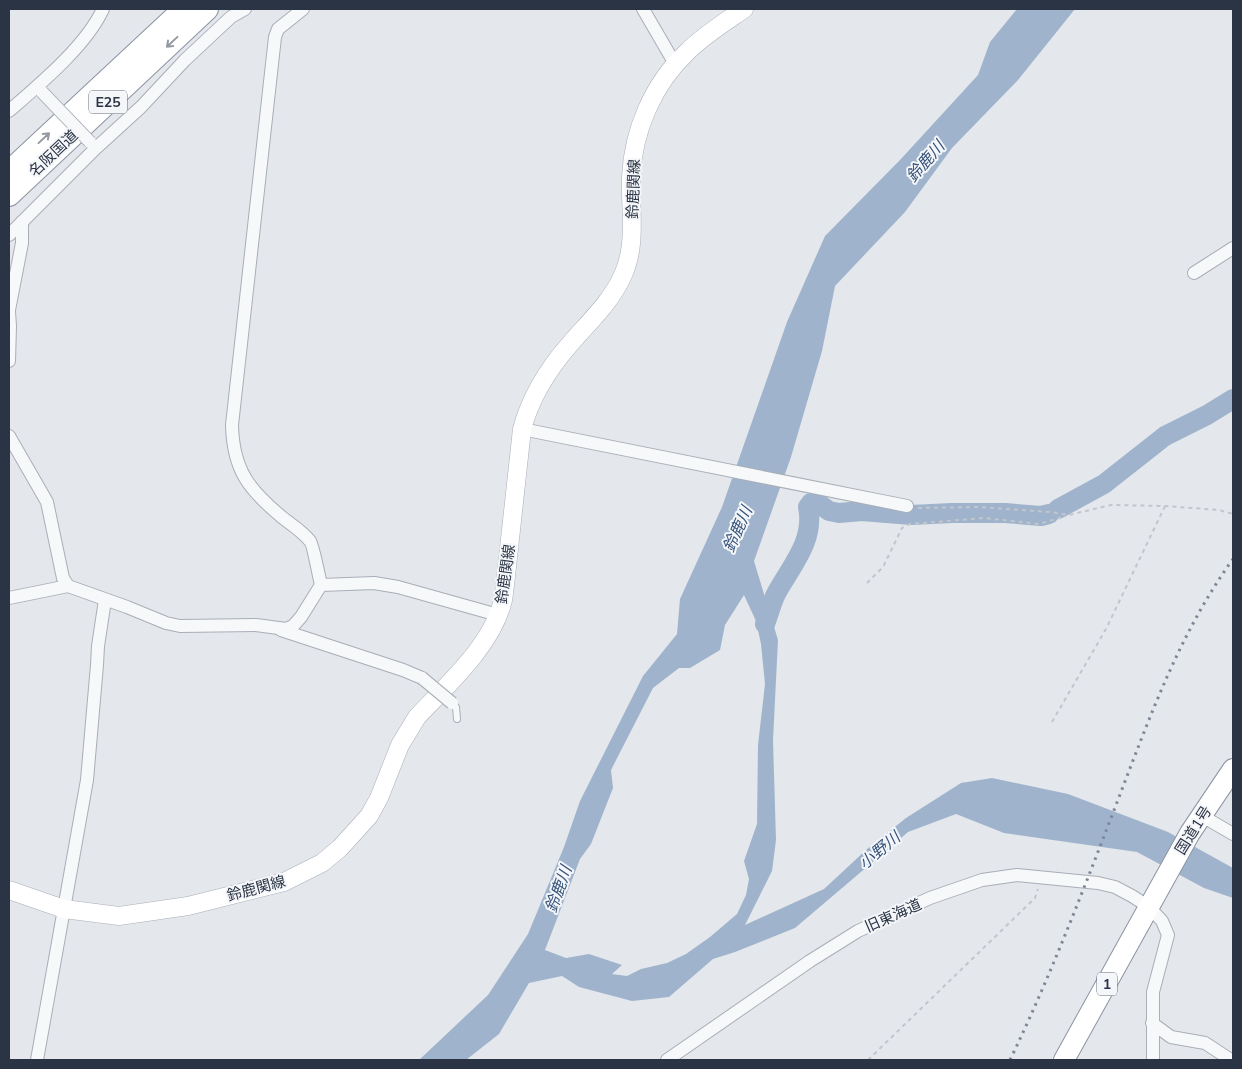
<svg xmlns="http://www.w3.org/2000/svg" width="1242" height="1069" font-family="Mulish,'Noto Sans JP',sans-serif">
  <rect width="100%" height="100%" fill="#e4e7ec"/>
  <!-- water -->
  <path fill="#9fb4cc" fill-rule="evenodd" d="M1017,9h58l-57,71 -66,68 -47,64 -70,74 -13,65 -31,106 -37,104 24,79 -5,100 3,100 -4,31 -27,54 79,-36 42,-39 40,-32 55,-35 31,-5 76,16 100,38 65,36v30l-29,-10 -67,-36 -133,-19 -48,-19 -48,18 -113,96 -60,24 -22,7 -44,38 -37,4 -53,-14 -17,-11 -33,7 -30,51 -33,26h-47l69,-65 40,-61 36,-87 16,-46 63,-125 34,-42 3,-35 42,-92 65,-185 38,-86 75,-76 78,-85 12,-33zM744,595l12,26 5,23 4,40 -7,61 -1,79 -13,37 5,18 -3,16 -9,19 -27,23 -24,17 -19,9 -26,6 -14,7 -15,-2 10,-9 -33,-11 -23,4 -21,-8 35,-91 11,-15 22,-56 -2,-18 42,-82 26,-20h11l30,-18 5,-25z"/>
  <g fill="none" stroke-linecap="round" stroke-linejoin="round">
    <!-- river -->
    <g stroke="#9fb4cc" stroke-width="20">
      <path d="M1058,509l46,-25 61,-48 42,-21 26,-16"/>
      <path d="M765,624c4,-10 7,-23 12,-32 15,-27 38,-52 31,-85l3,-4h7l11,8 10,2 23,-2 49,4 41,-2h53l36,3 8,-2"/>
    </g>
    <defs>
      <path id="service" d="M452,703l4,4 1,12"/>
      <g id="minor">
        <path d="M643,9l32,55"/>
        <path d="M9,111c31,-27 77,-65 94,-102"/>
        <path d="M9,235l87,-87 45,-41 44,-47 46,-43 14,-8"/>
        <path d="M1194,273l39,-25"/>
        <path d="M9,310l13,-67v-21"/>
        <path d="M9,312l1,14 -1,35"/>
        <path d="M522,429l385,77"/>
        <path d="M9,436l38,66 16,76 5,8"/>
        <path d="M321,585l53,-2 24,4 100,28"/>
        <path d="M9,598l59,-12 59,21 39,16 14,3 76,-1 30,4 7,-3 8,-9 20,-32c-2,-8 -8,-41 -11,-44 -7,-9 -18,-16 -27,-23 -34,-28 -50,-48 -51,-93l43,-388 3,-8 25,-20"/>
        <path d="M281,630l122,40 19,8"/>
        <path d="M1202,816l31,18"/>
        <path d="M1152,1023l19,14 34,6 26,17"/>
        <path d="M37,1060l50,-280 10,-115 1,-19 7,-46"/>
        <path d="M667,1060l143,-99 48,-30 72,-33 52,-18 35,-5 81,8 17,4 17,9 17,11 13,14 6,14 -15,57v68"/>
      </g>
      <path id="secondary" d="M9,890l55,19 55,7 69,-10 96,-24 38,-19 18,-15 29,-32 10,-18 21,-53 17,-28c30,-32 73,-70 85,-113 2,-6 2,-13 3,-19l17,-156c9,-33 26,-60 48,-85 19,-22 41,-42 53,-69 14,-31 7,-65 8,-98 2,-46 22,-93 56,-125 17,-17 38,-30 57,-43"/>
      <path id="trunk" d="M1064,1060l126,-227 43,-64"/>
      <g id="motorway">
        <path d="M9,172l175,-163"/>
        <path d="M9,195l198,-186"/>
      </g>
    </defs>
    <!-- service casing -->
    <use href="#service" stroke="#a9aeb7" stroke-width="8"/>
    <!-- minor casing -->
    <use href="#minor" stroke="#a9aeb7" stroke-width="14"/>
    <!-- secondary casing -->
    <use href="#secondary" stroke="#a9aeb7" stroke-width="19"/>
    <!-- trunk casing -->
    <use href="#trunk" stroke="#8b94a3" stroke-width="22"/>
    <!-- motorway casing -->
    <use href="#motorway" stroke="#8b94a3" stroke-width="24"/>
    <!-- path -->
    <g stroke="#c2c5cb" stroke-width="2" stroke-dasharray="4 4" stroke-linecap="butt">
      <path d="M918,508l60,-1 72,5 19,3 42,-10 54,1 54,4 14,4"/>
      <path d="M867,583l16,-16 19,-39 8,-4 74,-6 55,6 27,-8"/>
      <path d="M1052,722l54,-93 59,-123"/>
      <path d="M868,1060l167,-162 3,-9"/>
    </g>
    <!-- service -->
    <use href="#service" stroke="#f7f8fa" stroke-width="6"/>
    <!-- minor -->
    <use href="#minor" stroke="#f7f8fa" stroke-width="12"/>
    <!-- secondary -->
    <use href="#secondary" stroke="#fff" stroke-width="18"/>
    <!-- trunk -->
    <use href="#trunk" stroke="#fff" stroke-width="20"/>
    <!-- motorway -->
    <use href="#motorway" stroke="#fff" stroke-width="22"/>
    <!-- rail -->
    <path stroke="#7d8696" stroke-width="3" stroke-dasharray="2.5 5" stroke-linecap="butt" d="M1010,1060c40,-83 73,-169 106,-255 33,-86 63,-171 117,-246"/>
    <defs>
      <g id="minor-bridge">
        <path d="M42,92l48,50"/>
        <path d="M422,678l30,25"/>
      </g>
    </defs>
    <!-- minor-bridge casing -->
    <use href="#minor-bridge" stroke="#a9aeb7" stroke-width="14" stroke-linecap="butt"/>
    <!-- minor-bridge -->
    <use href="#minor-bridge" stroke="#f7f8fa" stroke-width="12"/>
  </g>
  <!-- one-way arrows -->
  <defs><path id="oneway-shaft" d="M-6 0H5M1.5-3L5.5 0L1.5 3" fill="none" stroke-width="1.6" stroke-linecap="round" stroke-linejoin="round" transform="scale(1.25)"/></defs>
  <g stroke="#959aa2">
    <use href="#oneway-shaft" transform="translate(172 42) rotate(137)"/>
    <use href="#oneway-shaft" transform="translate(44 138) rotate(-43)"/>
  </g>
  <g text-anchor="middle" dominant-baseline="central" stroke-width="4" stroke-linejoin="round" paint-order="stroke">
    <!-- shield labels -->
    <g fill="#f4f6f9" stroke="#676e7b" stroke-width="1">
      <rect x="89" y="90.5" width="38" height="23" rx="4"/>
      <rect x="1097" y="972.5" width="20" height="23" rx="4"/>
    </g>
    <g font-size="14" font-weight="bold" fill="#2b3445">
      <text x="108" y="102">E25</text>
      <text x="1107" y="984">1</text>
    </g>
    <!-- street labels -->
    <g font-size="15" fill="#2b3445" stroke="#f4f6f9">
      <text transform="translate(53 153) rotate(-43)">名阪国道</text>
      <text transform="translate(633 189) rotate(-88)">鈴鹿関線</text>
      <text transform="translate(505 574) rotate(-82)">鈴鹿関線</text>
      <text transform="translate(1193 830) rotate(-58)">国道1号</text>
      <text transform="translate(256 888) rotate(-15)">鈴鹿関線</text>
      <text transform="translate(893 915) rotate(-24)">旧東海道</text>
    </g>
    <!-- water labels -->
    <g font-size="16" font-style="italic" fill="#34527a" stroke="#f4f6f9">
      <text transform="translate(925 161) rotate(-49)">鈴鹿川</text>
      <text transform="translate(737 529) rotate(-66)">鈴鹿川</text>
      <text transform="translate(879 850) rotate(-40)">小野川</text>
      <text transform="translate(558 889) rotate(-70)">鈴鹿川</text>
    </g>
  </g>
  <!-- border -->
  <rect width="1242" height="1069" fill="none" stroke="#2b3445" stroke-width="20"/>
</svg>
